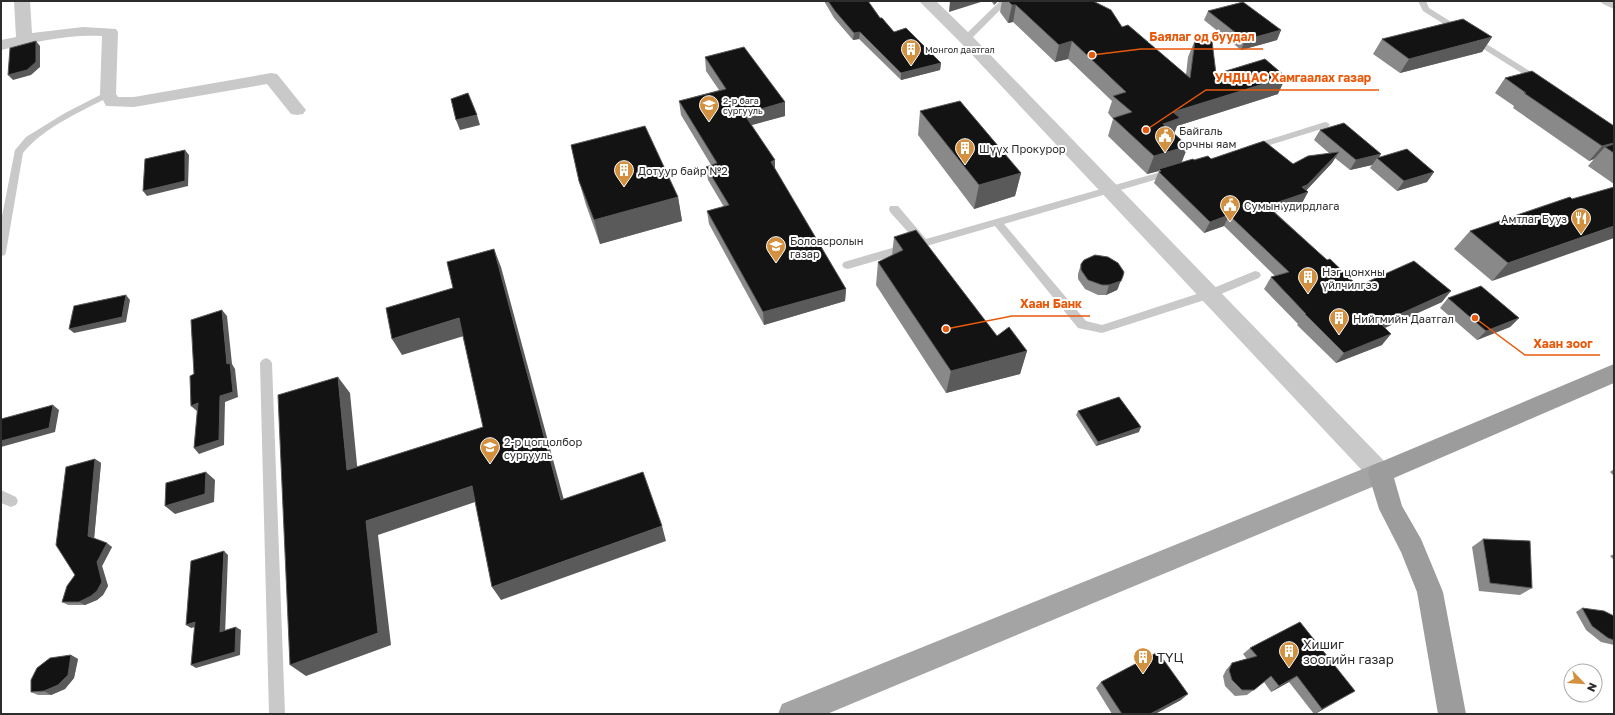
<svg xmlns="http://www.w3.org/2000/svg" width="1615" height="715" font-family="'Golos Text',sans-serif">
  <rect width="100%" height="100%" fill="#fff"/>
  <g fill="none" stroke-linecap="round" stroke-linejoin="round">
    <!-- service -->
    <g fill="#c9c9c9" fill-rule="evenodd">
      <path d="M1000,1h9l-40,40h-6l-1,-2 1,-2z"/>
      <path d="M1418,1h8l3,7 115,72 -2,2h-6l-113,-71z"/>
      <path d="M108,91l3,1 2,2 -2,2c-29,15 -67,31 -88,57l-17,99 -1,3 -4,1v-35l14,-71 11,-13 39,-24z"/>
      <path d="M1325,122l3,1 2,2 -2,2 -77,24 -5,-3 2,-2z"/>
      <path d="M1171,169l5,3 -1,2 -171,50 82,97 16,4 104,-34 49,-20 4,1 2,3 -2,3 -45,19 -112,36 -24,-5 -83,-102 -147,43 -4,-1 -2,-3 2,-3 72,-21 -26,-29 -1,-3 1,-3h8l28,33z"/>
      <path d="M266,358l4,2 2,3 13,351h-16l-9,-351 2,-3z"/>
      <path d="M1,490l15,7 2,4 -2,4 -5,2 -10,-4z"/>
    </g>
    <!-- minor -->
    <path fill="#c9c9c9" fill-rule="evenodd" d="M14,1h16l2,32 51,-6 33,2 2,3 -2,62 2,3h16l137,-24 6,1 29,36 -3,4 -6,1 -6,-1 -24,-30 -133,23 -28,-1 -6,-12 2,-58c-34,-2 -68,6 -101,14v-10l15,-3z"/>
    <!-- tertiary -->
    <g fill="#c9c9c9" fill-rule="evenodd">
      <path d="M919,1h17l36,35 417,430 3,7 -3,7 -9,4 -9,-4 -411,-438z"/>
      <path d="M1600,1h14v8l-11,-5z"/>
    </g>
    <!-- primary -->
    <path fill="#a4a4a4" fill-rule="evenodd" d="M1380,462l9,4 3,7 -3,7 -562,234h-49l4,-10z"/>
    <!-- trunk -->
    <path fill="#9c9c9c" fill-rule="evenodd" d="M1614,364v19l-220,95 8,28 19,33 22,53 23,122h-28l-21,-122 -16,-40 -22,-43 -11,-36 3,-7z"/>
  </g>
  <!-- wall -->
  <g fill="#898989">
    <path d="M824,1h44l12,17 14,14 47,31 -1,7 -39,10 -42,-41 -6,1 -19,-22z"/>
    <path d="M991,1h7l-4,4z"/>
    <path d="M1002,1h91l29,26 64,48 2,-18 7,-17 21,34 62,20 -101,32 -3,8 14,12 -7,17 13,-3 17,-1 82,5 36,-11 -15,-13 6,-10 60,27 54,15 -7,10 -30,9 -27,-23 2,-3 -22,5 -15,-12 -3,5 -26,27 2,2 -6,11 -27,9 52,48 31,26 84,16 -57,26 -3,17 -46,18 -39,-38 1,-1 -34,-35 7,-12 4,-1 -51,-50 -20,7 -50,-50 5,-12 -12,3 -39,-38 5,-17 -5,-6 4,-12 -44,-42 -13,3 -42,-40 -5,1 -8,-11z"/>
    <path d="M1208,11l73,19 -4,10 -36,10 -37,-30z"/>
    <path d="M1492,37l-10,15 -82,21 -27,-19 9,-15z"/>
    <path d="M705,57l80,45v14l-34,9 24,44 71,120 -1,12 -81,24 -55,-101 -2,-13 17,-4 -16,-27 -2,-13 5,-2 -30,-50 -2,-14 40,-11 -13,-19z"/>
    <path d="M1505,78l109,48v58l-26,-18 6,-7 -5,2 -76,-53 1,-2 -19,-13z"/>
    <path d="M920,111l101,62 -6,23 -41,13 -56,-74z"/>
    <path d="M579,181l99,16 4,24 -82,23 -14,-39z"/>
    <path d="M1572,199l-80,82 -38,-32 16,-18z"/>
    <path d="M894,237l103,99 30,15 -7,23 -74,19 -70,-108 2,-23 14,-7z"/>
    <path d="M1081,264l38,22 -2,4 -11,5h-8l-13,-6 -7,-10v-5z"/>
    <path d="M1448,298l71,20 -9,9 -33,13 -37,-32z"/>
    <path d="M1078,411l61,21 -43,14 -20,-31z"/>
    <path d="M95,459l6,4 -7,75 18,9 -10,19 6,20 -5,9 -6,5 -12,5h-17l-6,-3 13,-27z"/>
    <path d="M1614,469v7l-4,-4z"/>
    <path d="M1483,539l49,49 -12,7 -41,-4 -7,-44z"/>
    <path d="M1614,554v6l-4,-4z"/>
    <path d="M1582,608l32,8v29l-13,-3 -15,-12 -10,-18z"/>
    <path d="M1250,648l96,48 -31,18h-1l-25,-32 -18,10 -7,-10 -17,13 -12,1 -10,-10 -2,-10 3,-6 6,-7 15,-4 -4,-5z"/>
    <path d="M71,655l7,4 -4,19 -9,11 -14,6h-13l-7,-3z"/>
    <path d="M1101,682l80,18 -26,14h-43l-16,-26z"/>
  </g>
  <!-- shaded-wall -->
  <g fill="#5a5a5a">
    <path d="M950,1h34l-35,11z"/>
    <path d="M995,1h3l-4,4z"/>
    <path d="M1012,5h4l-3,17 -5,1z"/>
    <path d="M1281,30l-4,10 -36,10 4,-10z"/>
    <path d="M860,32l-1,7 -6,1 1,-7z"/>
    <path d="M1492,37l-10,15 -82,21 9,-14z"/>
    <path d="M36,41l4,5v21l-9,8 -18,5 -5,-5z"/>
    <path d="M1072,41l-4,18 -13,3 4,-17z"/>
    <path d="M941,63l-1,7 -39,10v-7z"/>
    <path d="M1286,77l-8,17 -101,32 -4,10 -10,-12 10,-12z"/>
    <path d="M785,102v14l-40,11 -1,-13z"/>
    <path d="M477,115l3,10 -20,5 -4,-10z"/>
    <path d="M1614,143v10l-9,-6 -11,12 -5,2 13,-15z"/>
    <path d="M1188,146l-7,18 -22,5v2l-12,3 7,-18z"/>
    <path d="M185,150l4,5 -1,31 -41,10 -4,-5z"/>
    <path d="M1339,152l-7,11 -29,31 5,-2 -6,11 -41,14 6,-11 35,-19z"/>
    <path d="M1381,154l-3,5 -1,-1 -5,7 -22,5 6,-10z"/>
    <path d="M775,160v14l-4,-12z"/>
    <path d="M1434,172l-7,10 -30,9 7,-10z"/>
    <path d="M1021,173l-6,23 -41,13 5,-24z"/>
    <path d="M678,197l4,24 -82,23 -6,-24z"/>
    <path d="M1229,215l-5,11 -20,7 6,-11z"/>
    <path d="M1614,226v12l-122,43 16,-18z"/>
    <path d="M494,249l7,18 67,248 -7,-15z"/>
    <path d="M1123,276l-6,14 -11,5 3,-10z"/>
    <path d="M846,289l-1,12 -81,24 -1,-13z"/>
    <path d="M1451,291l-9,11 -71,32 9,-11z"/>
    <path d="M126,295l4,5 -4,22 -52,11 -5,-4z"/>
    <path d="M222,310l5,6 5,48 3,5 3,28 -13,5 -1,43 -25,9 -5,-6 26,-52 7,-32z"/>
    <path d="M459,318l8,17 -65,20 -10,-16z"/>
    <path d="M1519,318l-9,9 -33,13 9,-9z"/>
    <path d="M1391,334l-9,11 -46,18 8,-10z"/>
    <path d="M1027,351l-7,23 -74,19 5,-22z"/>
    <path d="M338,377l12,16 9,92 -12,-15z"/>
    <path d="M198,403l5,6 -6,2 -6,-5z"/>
    <path d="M53,405l6,5 -4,22 -54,15v-6z"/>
    <path d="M1141,427l-2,5 -43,14 2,-4z"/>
    <path d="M95,459l6,4 -7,77 -6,-4z"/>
    <path d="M206,472l9,8 -1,22 -39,12 -10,-8z"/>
    <path d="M472,486l9,14 -103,35 13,110 -85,31 -16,-11 76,-144z"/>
    <path d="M662,526l4,15 -165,59 -9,-13z"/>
    <path d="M107,543l5,4 -10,19 6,20 -5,9 -6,5 -12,5 -6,-3 18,-40z"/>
    <path d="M224,551l4,4 -3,80 -5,-3z"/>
    <path d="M195,622l5,4 -9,2 -5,-3z"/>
    <path d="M236,627l5,3 -1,25 -44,13 -5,-3z"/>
    <path d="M71,655l7,4 -4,19 -9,11 -14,6 -7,-4z"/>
    <path d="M1297,676l-8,6 -18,10 8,-6z"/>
    <path d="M1355,691l-9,5 -31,18 7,-5z"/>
    <path d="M1188,694l-7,6 -26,14h-5z"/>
  </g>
  <!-- building -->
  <g fill="#131313" stroke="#5a5a5a">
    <path d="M828,1h40l12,17h2l12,14 12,-4 35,35 -40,10 -41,-41 -6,1 -19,-22z"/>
    <path d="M1008,1h85l18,9 11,17 6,-2 62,53 5,-38 17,1 4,33 49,-15 21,18 -113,35 7,6 -17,6 25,22 -34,10 -41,-38 19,-6 -19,-16 13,-4 -54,-51 -13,4 -43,-40h-4z"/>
    <path d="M1243,2l38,28 -36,10 -37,-29z"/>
    <path d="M1463,19l29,18 -83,22 -27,-20z"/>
    <path d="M36,41v21l-9,8 -19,5 2,-27z"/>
    <path d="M744,47l41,55 -41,12 31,46 -4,2 75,127 -83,23 -56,-101 22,-6 -23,-38 11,-4 -38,-62 47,-12 -21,-32z"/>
    <path d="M1532,71l82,55v17l-12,3 -78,-53h2l-21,-15z"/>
    <path d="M468,93l9,22 -21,5 -5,-21z"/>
    <path d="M960,101l61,72 -42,12 -59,-74z"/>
    <path d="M1344,123l37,31 -25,6 -36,-30z"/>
    <path d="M645,126l33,71 -84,23 -15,-39 -8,-36z"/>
    <path d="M1264,141l29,23 15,-8 31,-4 -32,33 -5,2 6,5 -41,14 60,54 3,-1 28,27 56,-25 37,30 -71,32 11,11 -47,19 -39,-39h1l-35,-37 18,-5 -60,-57 -19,7 -51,-50 2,-1 -2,-2 34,-10 1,1 14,-4 3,3z"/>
    <path d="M1614,144v9l-9,-6z"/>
    <path d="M1407,149l27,23 -30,9 -27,-23z"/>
    <path d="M185,150v31l-42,10 2,-32z"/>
    <path d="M1614,187v39l-106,37 -38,-32 100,-34 2,2z"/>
    <path d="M916,230l81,106 12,-9 18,24 -76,20 -73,-109 25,-12 -9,-13z"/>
    <path d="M494,249l67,251 82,-28 19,54 -170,61 -20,-101 -106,35 12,112 -88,32 -12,-270 60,-18 9,93 136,-43 -24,-109 -67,21 -6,-31 67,-20 -6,-26z"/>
    <path d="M1095,255l13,2 10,6 6,9 -1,4 -2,5 -12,4h-7l-14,-5 -7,-10v-6l3,-4z"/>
    <path d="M1481,286l38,32 -33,13 -38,-33z"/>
    <path d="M126,295l-4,22 -53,12 5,-23z"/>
    <path d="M222,310l5,54 3,-1 3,29 -13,4 -1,44 -25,8 4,-45 -7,3 -1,-30 4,-2 -3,-54z"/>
    <path d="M1119,397l22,30 -43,15 -20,-31z"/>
    <path d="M53,405l-4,23 -48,13v-22z"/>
    <path d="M95,459l-7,77 19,7 -10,19 5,20 -5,9 -6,5 -12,6h-17l5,-16 8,-11 -19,-30 10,-78z"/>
    <path d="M206,472l-1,22 -40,12 1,-23z"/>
    <path d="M1483,539l47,2 2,47 -42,-5z"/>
    <path d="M224,551l-4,81 16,-5 -1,25 -44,13 4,-43 -9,3 5,-64z"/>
    <path d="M1582,608l22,3 10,5v24l-6,-2 -16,-12z"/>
    <path d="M1300,622l55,69 -33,18 -25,-33 -18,10 -8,-10 -17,14h-12l-10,-10 -3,-10 3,-7 25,-7 -7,-8z"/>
    <path d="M1158,652l30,42 -38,20h-28l-21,-32z"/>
    <path d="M71,655l-3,20 -10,10 -14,6 -13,1v-12l6,-12 13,-10z"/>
  </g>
  <!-- icons -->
  <defs>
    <symbol id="building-pin" viewBox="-11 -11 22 30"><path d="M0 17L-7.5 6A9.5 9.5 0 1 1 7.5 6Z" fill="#d3903e" stroke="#fff"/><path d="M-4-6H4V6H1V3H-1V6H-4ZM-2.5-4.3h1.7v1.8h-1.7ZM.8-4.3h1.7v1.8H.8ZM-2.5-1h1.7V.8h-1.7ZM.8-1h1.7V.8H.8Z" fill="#fff"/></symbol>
    <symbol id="school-pin" viewBox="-11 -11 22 30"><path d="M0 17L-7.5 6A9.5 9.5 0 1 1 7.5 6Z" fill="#d3903e" stroke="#fff"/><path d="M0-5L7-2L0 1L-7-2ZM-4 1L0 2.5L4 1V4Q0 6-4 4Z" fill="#fff"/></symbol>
    <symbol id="civic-pin" viewBox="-11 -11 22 30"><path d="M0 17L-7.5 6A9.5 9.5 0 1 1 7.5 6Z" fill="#d3903e" stroke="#fff"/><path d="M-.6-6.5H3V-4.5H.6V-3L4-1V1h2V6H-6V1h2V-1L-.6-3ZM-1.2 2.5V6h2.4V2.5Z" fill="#fff"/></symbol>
    <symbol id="restaurant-pin" viewBox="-11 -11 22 30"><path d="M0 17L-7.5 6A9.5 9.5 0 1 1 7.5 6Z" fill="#d3903e" stroke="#fff"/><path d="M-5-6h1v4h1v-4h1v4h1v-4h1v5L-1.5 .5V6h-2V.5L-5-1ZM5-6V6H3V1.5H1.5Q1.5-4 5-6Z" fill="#fff"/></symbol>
  </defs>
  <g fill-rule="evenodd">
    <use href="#building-pin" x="900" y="38" width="22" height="30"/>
    <use href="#school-pin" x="698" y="94" width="22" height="30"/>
    <use href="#civic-pin" x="1154" y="125" width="22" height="30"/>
    <use href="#building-pin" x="954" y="137" width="22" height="30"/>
    <use href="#building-pin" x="613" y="159" width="22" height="30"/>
    <use href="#civic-pin" x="1219" y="194" width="22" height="30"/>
    <use href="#restaurant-pin" x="1570" y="207" width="22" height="30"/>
    <use href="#school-pin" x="765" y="235" width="22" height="30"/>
    <use href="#building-pin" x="1297" y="266" width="22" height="30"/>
    <use href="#building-pin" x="1328" y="307" width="22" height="30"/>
    <use href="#school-pin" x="479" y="436" width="22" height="30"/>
    <use href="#building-pin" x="1278" y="640" width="22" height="30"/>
    <use href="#building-pin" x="1132" y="646" width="22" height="30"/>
  </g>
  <g text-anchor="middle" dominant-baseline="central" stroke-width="4" stroke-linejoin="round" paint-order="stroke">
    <!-- far-poi labels -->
    <g font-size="9" fill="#2c2c2c" stroke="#fff" text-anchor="start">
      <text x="925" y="49">Монгол даатгал</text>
      <text x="723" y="100">2-р бага<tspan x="723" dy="10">сургууль</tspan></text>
    </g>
    <!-- poi labels -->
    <g font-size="11" fill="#2c2c2c" stroke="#fff" text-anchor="start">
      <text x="1179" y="130">Байгаль<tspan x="1179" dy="13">орчны яам</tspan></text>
      <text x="979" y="148">Шүүх Прокурор</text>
      <text x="638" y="170">Дотуур байр №2</text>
      <text x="1244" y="205">Сумын удирдлага</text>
      <text x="1567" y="218" text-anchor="end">Амтлаг Бууз</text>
      <text x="790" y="240">Боловсролын<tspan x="790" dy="13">газар</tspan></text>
      <text x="1322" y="271">Нэг цонхны<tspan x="1322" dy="13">үйлчилгээ</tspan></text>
      <text x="1353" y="318">Нийгмийн Даатгал</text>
      <text x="504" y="441">2-р цогцолбор<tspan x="504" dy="13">сургууль</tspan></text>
    </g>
    <!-- near-poi labels -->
    <g font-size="13" fill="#2c2c2c" stroke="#fff" text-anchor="start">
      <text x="1303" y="644">Хишиг<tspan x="1303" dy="15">зоогийн газар</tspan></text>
      <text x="1157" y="657">ТҮЦ</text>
    </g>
  </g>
  <!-- callouts -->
  <path fill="none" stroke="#e8590c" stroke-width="1.5" d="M1092 55L1141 49H1263M1146 130L1206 90H1379M946 329L1012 316H1090M1475 318L1525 355H1600"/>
  <g fill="#e8590c" stroke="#fff" stroke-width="1.5">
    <circle cx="1092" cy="55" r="4"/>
    <circle cx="1146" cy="130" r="4"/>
    <circle cx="946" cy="329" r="4"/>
    <circle cx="1475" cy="318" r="4"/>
  </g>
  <g font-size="12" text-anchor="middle" font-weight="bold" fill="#e8590c" stroke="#fff" stroke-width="4" stroke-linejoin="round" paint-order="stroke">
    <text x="1202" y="41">Баялаг од буудал</text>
    <text x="1293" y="82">УНДЦАС Хамгаалах газар</text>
    <text x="1051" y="308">Хаан Банк</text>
    <text x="1563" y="348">Хаан зоог</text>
  </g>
  <!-- border -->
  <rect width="1615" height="715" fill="none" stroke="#2c2c2c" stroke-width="4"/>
  <!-- north arrow -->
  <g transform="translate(1583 683) rotate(115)"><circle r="19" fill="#ffffff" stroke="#ababab"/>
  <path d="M0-3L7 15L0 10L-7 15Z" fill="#d3903e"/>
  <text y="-6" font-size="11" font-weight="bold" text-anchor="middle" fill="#2c2c2c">N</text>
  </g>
</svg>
